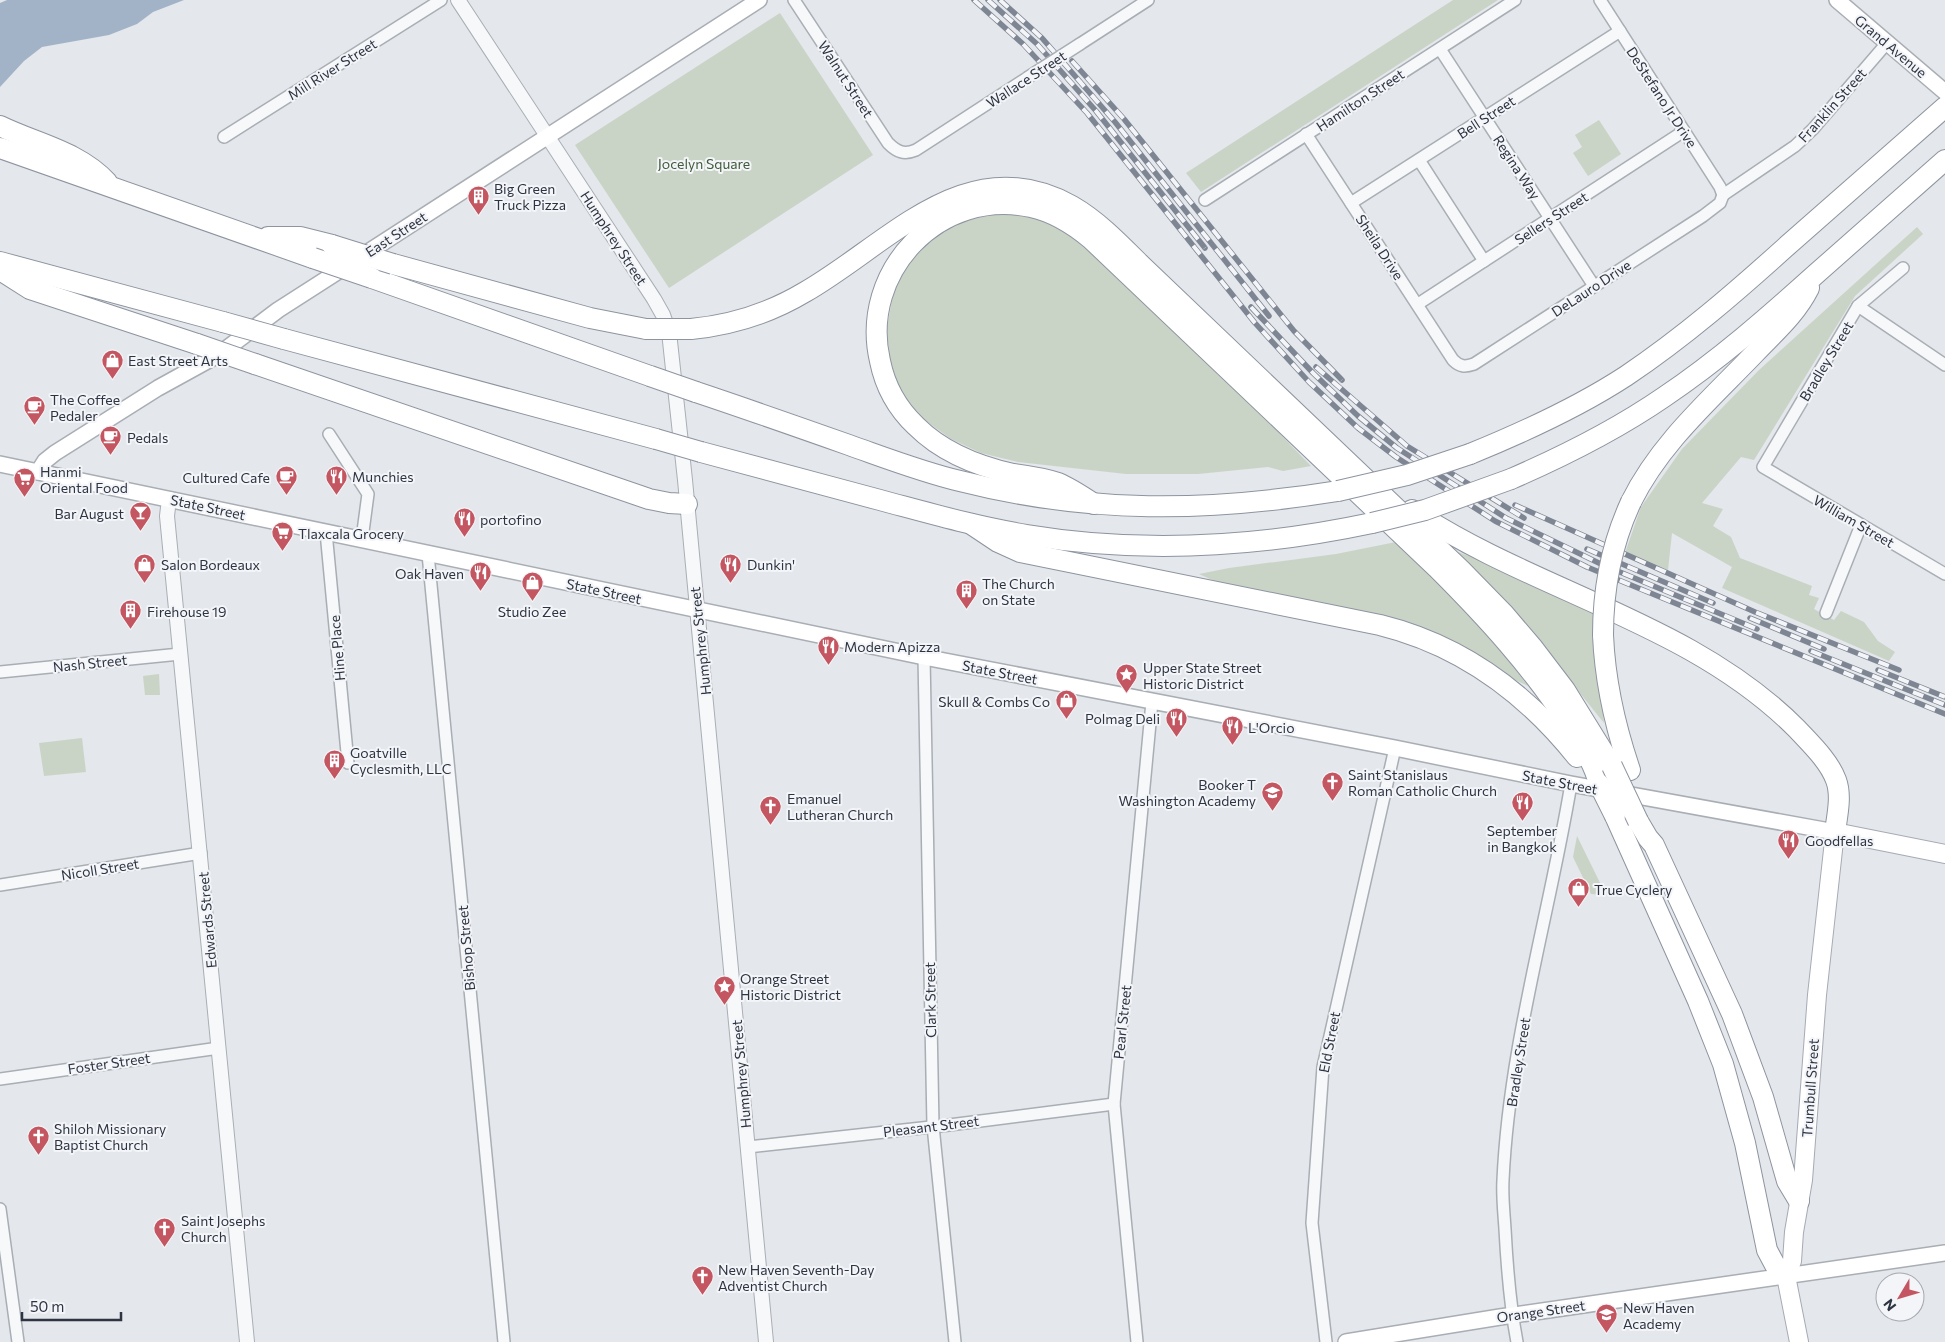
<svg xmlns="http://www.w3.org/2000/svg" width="1945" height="1342" font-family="Commissioner,sans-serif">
  <rect width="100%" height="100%" fill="#e4e7eb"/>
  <!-- green -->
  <g fill="#c9d4c6">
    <path d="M1453,0h45l-297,192 -15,-19z"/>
    <path d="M780,13l93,142 -204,133 -94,-143z"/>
    <path d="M1599,120l22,34 -33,22 -15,-23 9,-6 -7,-12z"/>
    <path d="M990,215h26l26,5 23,11 54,47 131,125 61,63 -28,5 -15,-4 -70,7h-72l-108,-12 -37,-9 -30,-14 -29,-21 -22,-28 -11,-33 -2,-29 6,-34 12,-26 28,-30 24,-15z"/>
    <path d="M1917,227l6,7 -68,62 -101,164 -13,-3 -39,46 21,6 -10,17 18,11 9,21 72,28 -3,9 10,3 -5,11 20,11 7,-9 23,11 14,19 17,11 -6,9 -167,-73 10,-21 -60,-34 -4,37 -43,-17 16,-46 41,-58 77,-79z"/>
    <path d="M1396,542c47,46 94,91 132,144l-15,-7 -31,-19 -263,-77 -20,-9 30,-6 107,-14z"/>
    <path d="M1458,552l46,17 90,38 10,116 -90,-112z"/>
    <path d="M159,674l1,21h-15l-2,-19z"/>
    <path d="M82,738l4,34 -42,4 -5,-33z"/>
    <path d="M1577,836l29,59 -15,-1 -18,-37z"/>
  </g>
  <!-- water -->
  <path fill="#a3b3c7" d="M7,0h177l-31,12 -16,12 -28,11 -67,12 -18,14 -24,26v-84z"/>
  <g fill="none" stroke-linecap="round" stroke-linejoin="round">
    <defs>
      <g id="minor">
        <path d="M794,0l94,143c9,9 16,12 28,7l111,-72"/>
        <path d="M1600,0l120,187 3,8"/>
        <path d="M1080,44l68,-44"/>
        <path d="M1440,49l154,237"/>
        <path d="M1306,134l147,226c7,7 12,7 21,4l229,-148 17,-13 3,-8"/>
        <path d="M224,137l217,-137"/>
        <path d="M1419,160l65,101"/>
        <path d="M1723,195l72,-49 18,-17 74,-86"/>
        <path d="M1205,200l310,-200"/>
        <path d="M1351,203l269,-172"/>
        <path d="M1903,268l-45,38 -95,161 182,107"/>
        <path d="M1418,304l266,-173"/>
        <path d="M1858,306l87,59"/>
        <path d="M329,434l39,60 -6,45"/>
        <path d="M326,532l22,231"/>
        <path d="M428,554l76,788"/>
        <path d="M1826,613l35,-88"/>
        <path d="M924,657l9,469 22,216"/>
        <path d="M0,672l180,-18"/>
        <path d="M0,885l201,-32"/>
        <path d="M0,1079l219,-31"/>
        <path d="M748,1147l201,-22 165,-21"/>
        <path d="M0,1209l18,133"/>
        <path d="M1137,1342l-23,-238 38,-402"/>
        <path d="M1326,1342l-14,-119 11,-156 72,-319"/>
        <path d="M1517,1342c-7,-37 -10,-75 -12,-113 -1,-16 -3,-33 -2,-49 6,-134 46,-264 68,-396"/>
      </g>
      <g id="tertiary">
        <path d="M458,0l196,299 9,16 6,17 16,148 81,862"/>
        <path d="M169,499l-2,17 80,826"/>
      </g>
      <g id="secondary">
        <path d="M1837,0l108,92"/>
        <path d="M0,464l924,193 471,91 176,36 264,48"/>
        <path d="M38,472l7,-11 10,-8 103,-65 60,-33 60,-45 53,-34 428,-276"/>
        <path d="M1346,1342l154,-25 445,-64"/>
      </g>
      <path id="primary" d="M1799,1342l-13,-66 6,-15 2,-29 9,-52 14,-185 18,-163 110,22"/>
      <g id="motorway">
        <path d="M0,126c37,18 78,25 107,56"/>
        <path d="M0,148l313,110"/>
        <path d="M268,237h32l32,8"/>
        <path d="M0,262l223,60"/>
        <path d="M393,264l197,54 56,11"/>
        <path d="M0,270l30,19 167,55"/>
        <path d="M372,278l278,98"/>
        <path d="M691,329c41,-4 79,-16 114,-37 84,-48 162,-145 267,-86 26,15 48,38 69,59l320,305 43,44 29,34 32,42 47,76"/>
        <path d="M284,339l372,100"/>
        <path d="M255,364l394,135 20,4 18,1"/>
        <path d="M696,392c51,17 102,35 153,53 37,13 73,27 111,36 130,33 247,31 378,10"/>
        <path d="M701,452c60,16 120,32 179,48 49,13 97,27 147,35 115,19 232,12 345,-12"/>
        <path d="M1470,454c54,-22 107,-46 156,-78 58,-39 110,-84 162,-131 52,-46 105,-92 157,-138"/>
        <path d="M1511,479c53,-23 105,-49 153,-82 55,-37 104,-80 153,-124 43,-38 85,-75 128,-113"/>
        <path d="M1631,502c29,-59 80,-103 124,-149 20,-21 41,-39 54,-65"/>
        <path d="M1094,504c-12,-8 -24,-16 -36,-21 -15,-5 -30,-7 -45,-9 -36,-8 -71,-22 -97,-48 -18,-17 -31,-40 -36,-65 -21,-90 60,-174 151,-154 23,5 42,17 60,32l346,329c49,49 95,99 133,158 11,18 24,37 29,58"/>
        <path d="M1412,510c123,82 279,112 385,219 14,15 32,32 39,51 6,16 1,36 -1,52"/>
        <path d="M971,524l27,18 22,10 360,73c81,20 145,67 197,132"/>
        <path d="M1603,635c2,46 12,91 27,135"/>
        <path d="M1615,816l83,185 25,63 22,79 22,107 8,15 11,11"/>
        <path d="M1638,821l10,17 6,7 78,169 31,83 24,84 12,20"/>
      </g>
    </defs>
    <!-- minor casing -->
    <use href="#minor" stroke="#a9aeb5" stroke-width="14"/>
    <!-- tertiary casing -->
    <use href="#tertiary" stroke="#a9aeb5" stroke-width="16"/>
    <!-- secondary casing -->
    <use href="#secondary" stroke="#a9aeb5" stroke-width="18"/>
    <!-- primary casing -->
    <use href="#primary" stroke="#a5aab5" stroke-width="20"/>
    <!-- motorway casing -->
    <use href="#motorway" stroke="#8d94a0" stroke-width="22"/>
    <!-- minor -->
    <use href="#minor" stroke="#f7f8f9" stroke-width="11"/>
    <!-- tertiary -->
    <use href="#tertiary" stroke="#f7f8f9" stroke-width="14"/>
    <!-- secondary -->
    <use href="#secondary" stroke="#fff" stroke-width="15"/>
    <!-- primary -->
    <use href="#primary" stroke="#fff" stroke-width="18"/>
    <!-- motorway -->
    <use href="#motorway" stroke="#fff" stroke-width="20"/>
    <defs>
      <g id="rail">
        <path d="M974,0l49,44 64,69 168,210 54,59 49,46 38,29 99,64 92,46 358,147"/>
        <path d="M988,0l49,44 59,67 109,137"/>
        <path d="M1000,0l42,38 73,84 154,194"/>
        <path d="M1072,61l52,58 170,212 48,49"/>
        <path d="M1251,307l62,66 45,43 39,32 109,70 97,47 154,64"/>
        <path d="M1316,367l91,79 117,72"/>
        <path d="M1515,505l240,107 144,58"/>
        <path d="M1587,549l126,54"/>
        <path d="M1750,618l74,31"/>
        <path d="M1811,651l134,54"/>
        <path d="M1878,670l67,27"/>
      </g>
    </defs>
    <!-- rail casing -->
    <use href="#rail" stroke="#7f8693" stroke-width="5.5"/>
    <!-- rail -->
    <use href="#rail" stroke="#f4f5f8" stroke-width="4" stroke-dasharray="11" stroke-linecap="butt"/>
    <defs>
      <path id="minor-bridge" d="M1027,78l53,-34"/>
      <g id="motorway-bridge">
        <path d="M332,245l61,19"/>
        <path d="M313,258l59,20"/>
        <path d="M223,322l61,17"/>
        <path d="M646,329h45"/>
        <path d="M197,344l58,20"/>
        <path d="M650,376l46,16"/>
        <path d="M656,439l45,13"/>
        <path d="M1338,491l69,-16 63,-21"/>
        <path d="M1372,523l53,-13 86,-31"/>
        <path d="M1603,635c0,-45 9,-92 28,-133"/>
        <path d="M1612,766l26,55"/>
        <path d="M1599,784l16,32"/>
      </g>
    </defs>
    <!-- minor-bridge casing -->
    <use href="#minor-bridge" stroke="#a9aeb5" stroke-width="14" stroke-linecap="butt"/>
    <!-- motorway-bridge casing -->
    <use href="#motorway-bridge" stroke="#8d94a0" stroke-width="22" stroke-linecap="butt"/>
    <!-- minor-bridge -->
    <use href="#minor-bridge" stroke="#f7f8f9" stroke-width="11"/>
    <!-- motorway-bridge -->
    <use href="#motorway-bridge" stroke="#fff" stroke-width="20"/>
  </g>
  <!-- icons -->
  <defs>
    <symbol id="building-pin" viewBox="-11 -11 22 30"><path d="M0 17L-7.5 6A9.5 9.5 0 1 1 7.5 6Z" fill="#c35661" stroke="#f4f5f8"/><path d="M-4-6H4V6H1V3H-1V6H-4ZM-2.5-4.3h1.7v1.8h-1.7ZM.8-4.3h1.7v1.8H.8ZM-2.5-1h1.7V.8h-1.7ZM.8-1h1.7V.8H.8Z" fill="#fff"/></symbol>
    <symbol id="shop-pin" viewBox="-11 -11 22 30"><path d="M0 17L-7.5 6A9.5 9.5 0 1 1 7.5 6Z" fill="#c35661" stroke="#f4f5f8"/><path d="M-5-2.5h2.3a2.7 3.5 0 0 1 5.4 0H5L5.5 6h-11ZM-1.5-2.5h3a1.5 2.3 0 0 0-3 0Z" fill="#fff"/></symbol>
    <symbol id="cafe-pin" viewBox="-11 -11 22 30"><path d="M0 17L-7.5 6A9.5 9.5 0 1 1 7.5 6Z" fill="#c35661" stroke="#f4f5f8"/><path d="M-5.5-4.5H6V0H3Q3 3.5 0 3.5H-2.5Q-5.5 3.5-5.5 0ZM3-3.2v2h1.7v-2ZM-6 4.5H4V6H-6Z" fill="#fff"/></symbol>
    <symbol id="restaurant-pin" viewBox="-11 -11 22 30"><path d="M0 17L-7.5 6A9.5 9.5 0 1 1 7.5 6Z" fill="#c35661" stroke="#f4f5f8"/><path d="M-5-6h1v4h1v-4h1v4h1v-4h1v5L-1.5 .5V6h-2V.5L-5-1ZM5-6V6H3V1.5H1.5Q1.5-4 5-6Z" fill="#fff"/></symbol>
    <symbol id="supermarket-pin" viewBox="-11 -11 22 30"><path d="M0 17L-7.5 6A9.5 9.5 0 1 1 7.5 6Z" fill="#c35661" stroke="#f4f5f8"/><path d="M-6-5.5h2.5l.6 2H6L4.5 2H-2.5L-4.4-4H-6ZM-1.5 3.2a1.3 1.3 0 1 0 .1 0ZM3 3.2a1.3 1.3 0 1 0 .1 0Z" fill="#fff"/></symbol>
    <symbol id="bar-pin" viewBox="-11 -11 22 30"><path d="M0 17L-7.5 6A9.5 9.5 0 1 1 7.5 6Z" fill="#c35661" stroke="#f4f5f8"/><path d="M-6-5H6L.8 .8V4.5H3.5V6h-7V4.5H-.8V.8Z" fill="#fff"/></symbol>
    <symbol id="sight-pin" viewBox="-11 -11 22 30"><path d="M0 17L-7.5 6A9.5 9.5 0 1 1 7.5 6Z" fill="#c35661" stroke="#f4f5f8"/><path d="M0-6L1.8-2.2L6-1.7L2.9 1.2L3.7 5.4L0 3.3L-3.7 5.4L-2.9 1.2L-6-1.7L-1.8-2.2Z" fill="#fff"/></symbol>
    <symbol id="church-pin" viewBox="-11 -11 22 30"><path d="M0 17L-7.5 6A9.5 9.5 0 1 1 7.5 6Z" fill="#c35661" stroke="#f4f5f8"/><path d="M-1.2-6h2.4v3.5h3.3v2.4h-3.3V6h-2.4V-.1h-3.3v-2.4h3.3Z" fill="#fff"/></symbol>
    <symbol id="school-pin" viewBox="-11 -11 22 30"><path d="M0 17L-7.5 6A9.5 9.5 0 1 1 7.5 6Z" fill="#c35661" stroke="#f4f5f8"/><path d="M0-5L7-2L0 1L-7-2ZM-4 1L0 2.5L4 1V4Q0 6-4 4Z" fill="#fff"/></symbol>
  </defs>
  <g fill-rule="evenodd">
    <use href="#building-pin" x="466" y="184" width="25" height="34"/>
    <use href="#shop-pin" x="100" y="348" width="25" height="34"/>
    <use href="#cafe-pin" x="22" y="394" width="25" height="34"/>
    <use href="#cafe-pin" x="98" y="424" width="25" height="34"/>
    <use href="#restaurant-pin" x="324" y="464" width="25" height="34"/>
    <use href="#cafe-pin" x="274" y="464" width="25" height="34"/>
    <use href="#supermarket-pin" x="12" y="466" width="25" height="34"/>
    <use href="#bar-pin" x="128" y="500" width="25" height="34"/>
    <use href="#restaurant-pin" x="452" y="506" width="25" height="34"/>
    <use href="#supermarket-pin" x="270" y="520" width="25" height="34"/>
    <use href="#shop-pin" x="132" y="552" width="25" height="34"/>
    <use href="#restaurant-pin" x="718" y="552" width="25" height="34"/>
    <use href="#restaurant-pin" x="468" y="560" width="25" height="34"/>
    <use href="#shop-pin" x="520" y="570" width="25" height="34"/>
    <use href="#building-pin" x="954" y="578" width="25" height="34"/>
    <use href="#building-pin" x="118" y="598" width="25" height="34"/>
    <use href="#restaurant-pin" x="816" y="634" width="25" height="34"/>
    <use href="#sight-pin" x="1114" y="662" width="25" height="34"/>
    <use href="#shop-pin" x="1054" y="688" width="25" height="34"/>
    <use href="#restaurant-pin" x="1164" y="706" width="25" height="34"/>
    <use href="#restaurant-pin" x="1220" y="714" width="25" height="34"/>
    <use href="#building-pin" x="322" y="748" width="25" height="34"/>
    <use href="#church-pin" x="1320" y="770" width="25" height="34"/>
    <use href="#school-pin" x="1260" y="780" width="25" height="34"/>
    <use href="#restaurant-pin" x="1510" y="790" width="25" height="34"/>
    <use href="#church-pin" x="758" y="794" width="25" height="34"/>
    <use href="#restaurant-pin" x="1776" y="828" width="25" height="34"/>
    <use href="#shop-pin" x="1566" y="876" width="25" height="34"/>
    <use href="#sight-pin" x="712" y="974" width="25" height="34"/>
    <use href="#church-pin" x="26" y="1124" width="25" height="34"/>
    <use href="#church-pin" x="152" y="1216" width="25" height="34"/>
    <use href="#church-pin" x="690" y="1264" width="25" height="34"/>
    <use href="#school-pin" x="1594" y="1302" width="25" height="34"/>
  </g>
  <g text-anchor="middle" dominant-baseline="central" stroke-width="4" stroke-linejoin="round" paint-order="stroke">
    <!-- street labels -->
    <g font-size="14" fill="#2d3442" stroke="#f4f5f8">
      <text transform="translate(1891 46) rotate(40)">Grand Avenue</text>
      <text transform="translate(332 69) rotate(-32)">Mill River Street</text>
      <text transform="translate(846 79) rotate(57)">Walnut Street</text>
      <text transform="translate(1026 79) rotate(-33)">Wallace Street</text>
      <text transform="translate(1662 97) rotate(57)">DeStefano Jr Drive</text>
      <text transform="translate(1360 100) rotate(-33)">Hamilton Street</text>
      <text transform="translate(1832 105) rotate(-48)">Franklin Street</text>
      <text transform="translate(1486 117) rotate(-33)">Bell Street</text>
      <text transform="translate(1517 167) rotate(57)">Regina Way</text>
      <text transform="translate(1551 218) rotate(-33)">Sellers Street</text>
      <text transform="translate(396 234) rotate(-33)">East Street</text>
      <text transform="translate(614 238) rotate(57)">Humphrey Street</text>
      <text transform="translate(1380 247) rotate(57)">Sheila Drive</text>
      <text transform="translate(1591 288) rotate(-33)">DeLauro Drive</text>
      <text transform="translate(1826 361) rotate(-59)">Bradley Street</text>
      <text transform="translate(208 507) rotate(12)">State Street</text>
      <text transform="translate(1854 521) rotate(30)">William Street</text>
      <text transform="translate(604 591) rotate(12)">State Street</text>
      <text transform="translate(700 641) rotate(-96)">Humphrey Street</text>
      <text transform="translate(337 648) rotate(-95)">Hine Place</text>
      <text transform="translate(90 663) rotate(-6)">Nash Street</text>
      <text transform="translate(1000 672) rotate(11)">State Street</text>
      <text transform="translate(1560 782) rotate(11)">State Street</text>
      <text transform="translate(100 869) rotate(-9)">Nicoll Street</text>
      <text transform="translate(207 920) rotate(-95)">Edwards Street</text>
      <text transform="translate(466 948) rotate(-95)">Bishop Street</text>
      <text transform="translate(930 1000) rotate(-91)">Clark Street</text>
      <text transform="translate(1122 1022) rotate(-84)">Pearl Street</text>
      <text transform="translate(1329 1042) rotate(-79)">Eld Street</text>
      <text transform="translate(1518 1062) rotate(-81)">Bradley Street</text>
      <text transform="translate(109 1063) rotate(-8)">Foster Street</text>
      <text transform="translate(741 1074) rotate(-95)">Humphrey Street</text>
      <text transform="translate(1810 1088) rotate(-86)">Trumbull Street</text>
      <text transform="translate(931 1126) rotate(-7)">Pleasant Street</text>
      <text transform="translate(1541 1311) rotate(-8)">Orange Street</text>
    </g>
    <!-- park labels -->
    <g font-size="14" fill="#405c3c" stroke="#f4f5f8">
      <text x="704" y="163">Jocelyn Square</text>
    </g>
    <!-- poi labels -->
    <g font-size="14" fill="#2d3442" stroke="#f4f5f8" text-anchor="start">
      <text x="494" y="188">Big Green<tspan x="494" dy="16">Truck Pizza</tspan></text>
      <text x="128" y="360">East Street Arts</text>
      <text x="50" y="399">The Coffee<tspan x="50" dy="16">Pedaler</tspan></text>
      <text x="127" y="437">Pedals</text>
      <text x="40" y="471">Hanmi<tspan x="40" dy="16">Oriental Food</tspan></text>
      <text x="352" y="476">Munchies</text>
      <text x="270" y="477" text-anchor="end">Cultured Cafe</text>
      <text x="124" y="513" text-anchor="end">Bar August</text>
      <text x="480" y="519">portofino</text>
      <text x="298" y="533">Tlaxcala Grocery</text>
      <text x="161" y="564">Salon Bordeaux</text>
      <text x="747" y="564">Dunkin'</text>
      <text x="464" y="573" text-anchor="end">Oak Haven</text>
      <text x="982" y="583">The Church<tspan x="982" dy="16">on State</tspan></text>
      <text x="147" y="611">Firehouse 19</text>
      <text x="532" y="611" text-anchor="middle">Studio Zee</text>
      <text x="844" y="646">Modern Apizza</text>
      <text x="1143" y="667">Upper State Street<tspan x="1143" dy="16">Historic District</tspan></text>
      <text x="1050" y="701" text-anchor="end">Skull &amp; Combs Co</text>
      <text x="1160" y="718" text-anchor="end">Polmag Deli</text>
      <text x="1248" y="727">L'Orcio</text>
      <text x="350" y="752">Goatville<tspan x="350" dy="16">Cyclesmith, LLC</tspan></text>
      <text x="1348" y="774">Saint Stanislaus<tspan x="1348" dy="16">Roman Catholic Church</tspan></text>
      <text x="1256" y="784" text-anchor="end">Booker T<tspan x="1256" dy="16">Washington Academy</tspan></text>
      <text x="787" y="798">Emanuel<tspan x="787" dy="16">Lutheran Church</tspan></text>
      <text x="1522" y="830" text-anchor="middle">September<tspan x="1522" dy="16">in Bangkok</tspan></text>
      <text x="1805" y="840">Goodfellas</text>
      <text x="1594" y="889">True Cyclery</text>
      <text x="740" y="978">Orange Street<tspan x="740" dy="16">Historic District</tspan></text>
      <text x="54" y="1128">Shiloh Missionary<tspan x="54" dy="16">Baptist Church</tspan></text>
      <text x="181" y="1220">Saint Josephs<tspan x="181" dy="16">Church</tspan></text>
      <text x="718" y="1269">New Haven Seventh-Day<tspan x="718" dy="16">Adventist Church</tspan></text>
      <text x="1623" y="1307">New Haven<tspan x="1623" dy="16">Academy</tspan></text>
    </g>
  </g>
  <!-- north arrow -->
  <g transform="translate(1900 1297) rotate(232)"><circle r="24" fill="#f4f5f8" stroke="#a4a8af"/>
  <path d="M0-4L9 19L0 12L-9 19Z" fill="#c35661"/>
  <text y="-8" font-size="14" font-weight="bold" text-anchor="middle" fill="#2d3442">N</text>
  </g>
  <!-- scale -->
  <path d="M22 1312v8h99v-8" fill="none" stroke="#2d3442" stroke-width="2.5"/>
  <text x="30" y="1312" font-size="15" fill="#2d3442" stroke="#f4f5f8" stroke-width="4" paint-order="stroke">50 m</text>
</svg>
